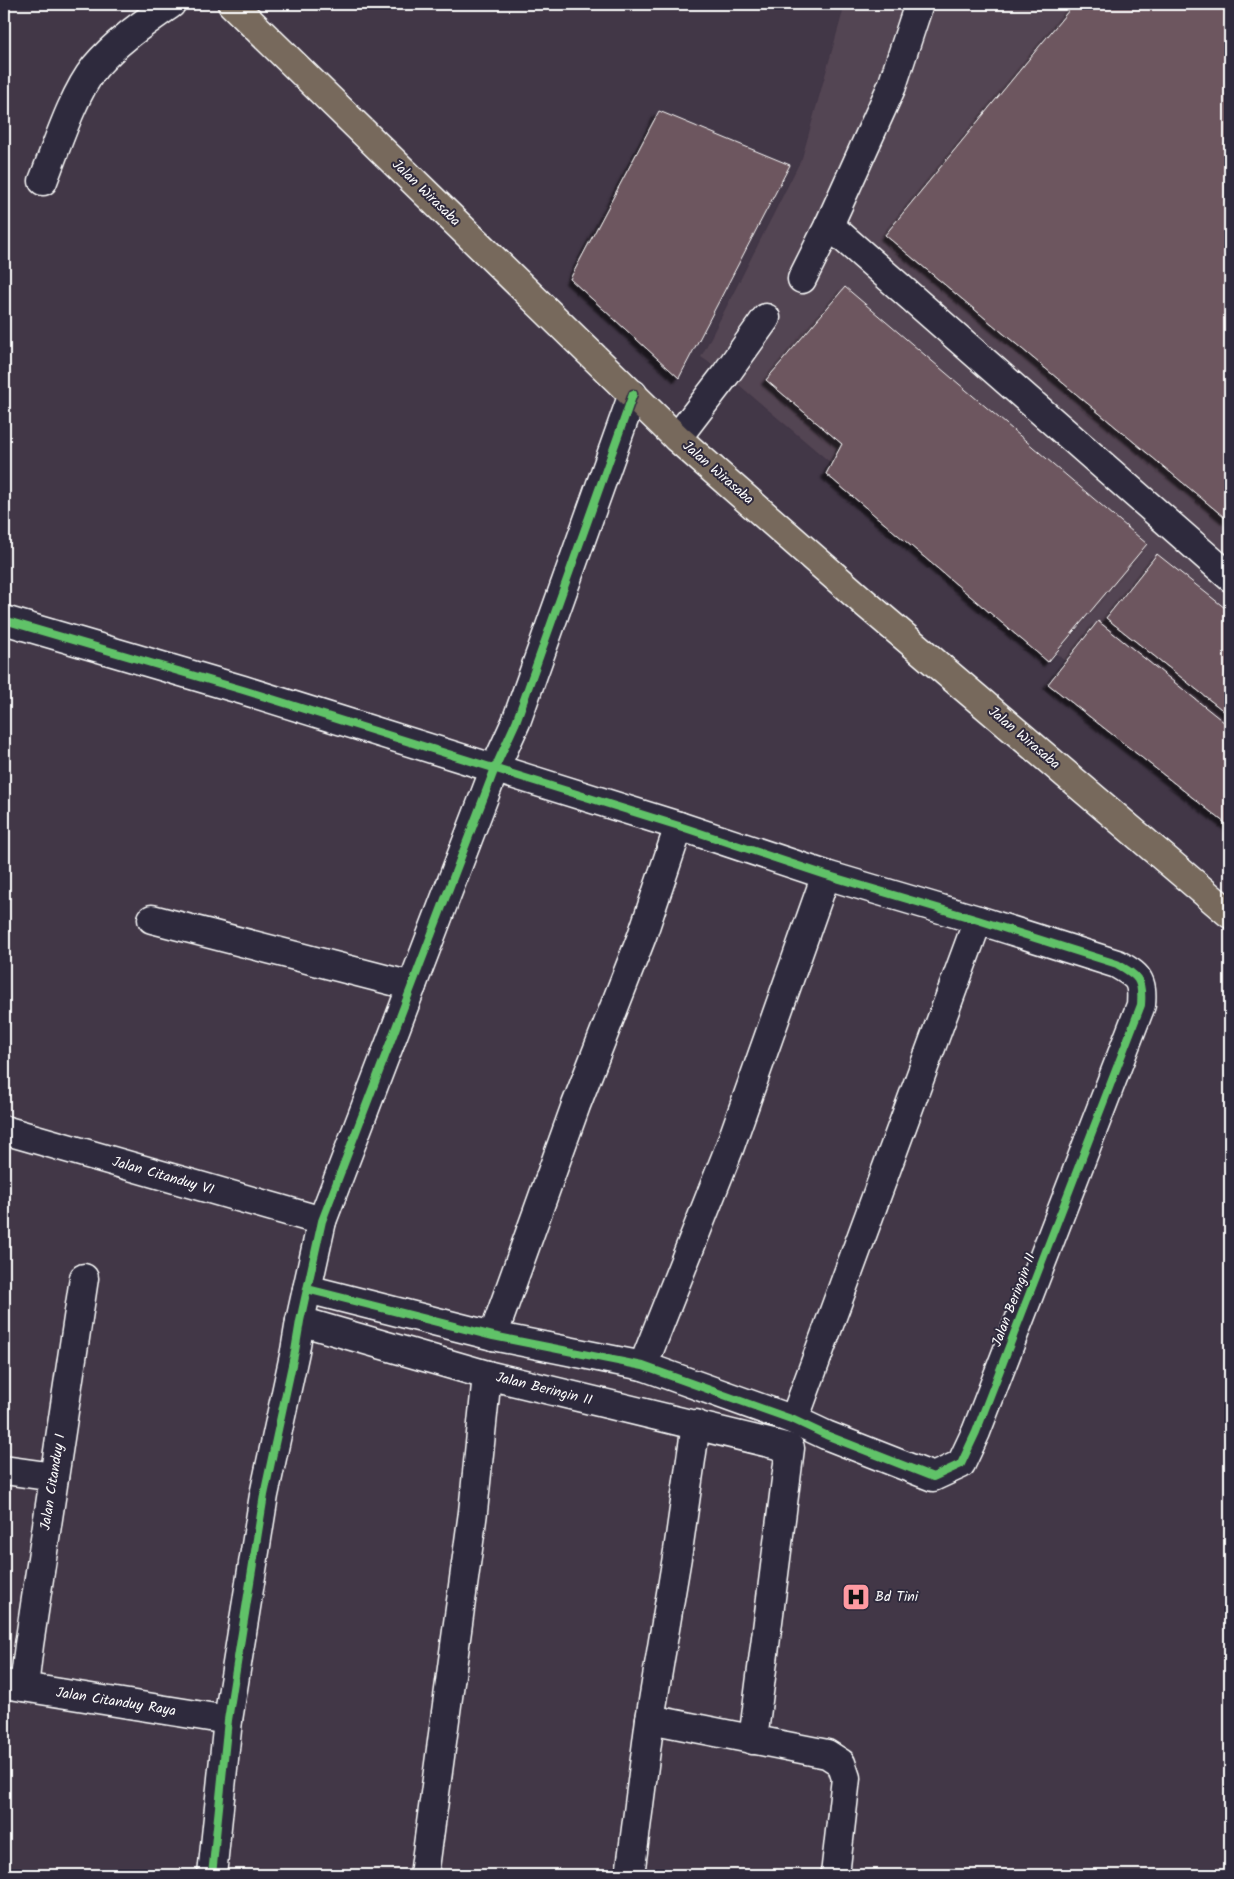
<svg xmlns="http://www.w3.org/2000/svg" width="1234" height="1879" font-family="Kalam,sans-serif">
  <defs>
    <filter id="shadow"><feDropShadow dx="-4.5" dy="4.5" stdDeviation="1" flood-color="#0009"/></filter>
  </defs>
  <rect width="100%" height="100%" fill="#423747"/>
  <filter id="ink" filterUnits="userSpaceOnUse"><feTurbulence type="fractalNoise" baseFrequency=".02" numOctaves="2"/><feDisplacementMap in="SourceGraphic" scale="10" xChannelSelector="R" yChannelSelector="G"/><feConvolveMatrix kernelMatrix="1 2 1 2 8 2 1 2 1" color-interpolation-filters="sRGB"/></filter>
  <g filter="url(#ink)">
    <!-- built -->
    <path fill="#534452" d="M845,4h385v797l-504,-427 -25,-17 101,-199z"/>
    <!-- building -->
    <g fill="#6d565e" stroke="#fff" filter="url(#shadow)">
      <path d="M1074,4h156v518l-345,-287z"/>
      <path d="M659,111l131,54 -111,213 -109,-99z"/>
      <path d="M845,287l302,257 -99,118 -222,-188 16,-30 -76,-64z"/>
      <path d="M1157,554l73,58v104l-124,-98z"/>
      <path d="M1098,621l132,106v100l-182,-143z"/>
    </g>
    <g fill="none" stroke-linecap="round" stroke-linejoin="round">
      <defs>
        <g id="minor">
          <path d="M43,181c13,-33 30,-87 52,-114 22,-26 49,-44 76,-63"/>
          <path d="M829,225l401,352"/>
          <path d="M802,279l27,-54 63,-139 27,-82"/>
          <path d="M677,438l49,-64 40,-56"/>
          <path d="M4,620l239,70 436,136 147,49 152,45 139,44c21,12 26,15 24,41l-165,427 -15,32 -28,13 -107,-42 -32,-15 -151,-54 -150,-30 -186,-47"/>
          <path d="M152,919l260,67"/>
          <path d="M4,1130l318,91"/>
          <path d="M300,1321l187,54 303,73 -37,292"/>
          <path d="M493,1336l83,-231 66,-169 37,-110"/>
          <path d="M643,1366l86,-217 97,-274"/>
          <path d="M794,1420l184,-500"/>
          <path d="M4,1470l50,7"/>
          <path d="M4,1684l224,36"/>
          <path d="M24,1687l5,-42 55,-367"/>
          <path d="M650,1719l177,35 14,9 5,15 -11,97"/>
          <path d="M212,1875l16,-155 36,-225 31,-144 5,-30 22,-100 173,-453 21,-46 117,-328"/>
          <path d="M424,1875l49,-363 14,-137"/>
          <path d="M630,1875l20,-156 28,-168 18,-127"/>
        </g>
        <path id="major" d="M232,4l445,434 188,165 365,311"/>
      </defs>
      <!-- minor casing -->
      <use href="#minor" stroke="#fff" stroke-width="31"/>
      <!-- major casing -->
      <use href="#major" stroke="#fff" stroke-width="31"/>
      <!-- minor -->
      <use href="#minor" stroke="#2f2a3d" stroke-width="28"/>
      <!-- major -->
      <use href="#major" stroke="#77695c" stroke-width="28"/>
      <defs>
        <g id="cycleway">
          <path d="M4,620l239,70 436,136 147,49 152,45 139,44c21,12 26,15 24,41l-165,427 -15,32 -28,13 -107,-42 -32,-15 -151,-54 -150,-30 -186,-47"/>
          <path d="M212,1875l16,-155 36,-225 31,-144 5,-30 22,-100 173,-453 21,-46 117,-328"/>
        </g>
      </defs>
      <!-- cycleway casing -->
      <use href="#cycleway" stroke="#2f2a3d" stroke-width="11"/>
      <!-- cycleway -->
      <use href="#cycleway" stroke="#61c268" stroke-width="8"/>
    </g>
  </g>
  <!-- icons -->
  <defs>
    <symbol id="hospital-square" viewBox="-11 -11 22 22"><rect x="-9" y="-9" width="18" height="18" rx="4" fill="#ff9aa2" stroke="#2f2a3d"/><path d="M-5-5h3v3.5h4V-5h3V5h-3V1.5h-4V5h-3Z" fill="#111"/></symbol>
  </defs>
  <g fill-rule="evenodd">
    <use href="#hospital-square" x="840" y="1581" width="32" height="32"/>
  </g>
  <g text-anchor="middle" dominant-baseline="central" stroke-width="4" stroke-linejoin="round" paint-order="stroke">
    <!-- street labels -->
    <g font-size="14" fill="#fff" stroke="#2f2a3d">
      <text transform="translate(426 193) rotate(44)">Jalan Wirasaba</text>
      <text transform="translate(718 473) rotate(41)">Jalan Wirasaba</text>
      <text transform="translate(1024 738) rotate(40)">Jalan Wirasaba</text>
      <text transform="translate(163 1176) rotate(16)">Jalan Citanduy VI</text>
      <text transform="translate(1014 1300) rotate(-69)">Jalan Beringin II</text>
      <text transform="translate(544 1389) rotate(14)">Jalan Beringin II</text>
      <text transform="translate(53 1482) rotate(-81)">Jalan Citanduy I</text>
      <text transform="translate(116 1702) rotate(9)">Jalan Citanduy Raya</text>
    </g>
    <!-- poi labels -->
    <g font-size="14" fill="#fff" stroke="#2f2a3d" text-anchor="start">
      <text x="875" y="1597">Bd Tini</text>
    </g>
  </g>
  <!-- margin -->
  <rect width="1234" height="1879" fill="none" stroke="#2f2a3d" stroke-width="20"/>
  <rect x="10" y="10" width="1214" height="1859" fill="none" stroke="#fff" stroke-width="2" filter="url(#ink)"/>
</svg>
